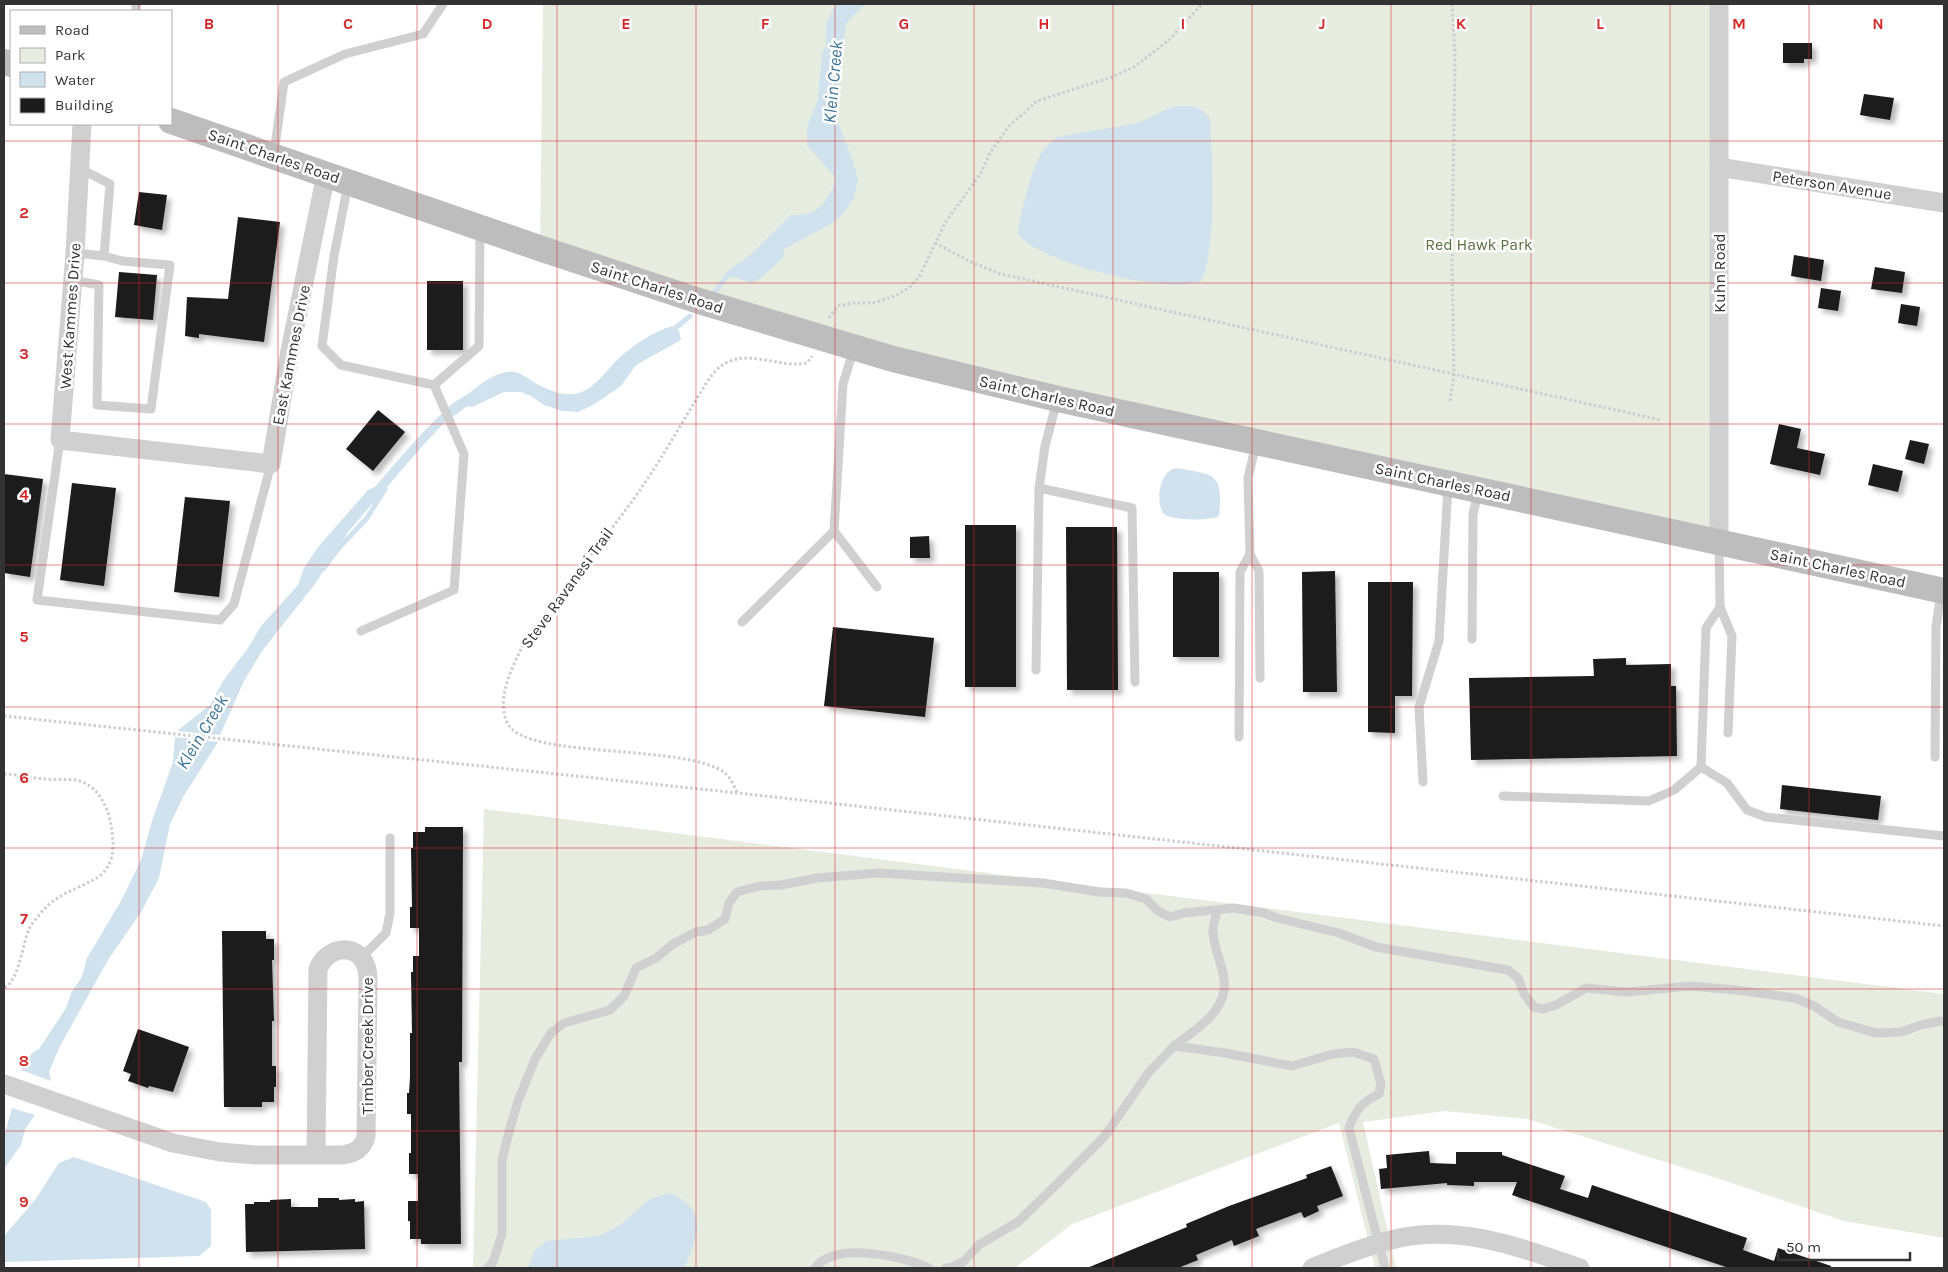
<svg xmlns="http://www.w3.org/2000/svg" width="1948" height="1272" font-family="Karla,sans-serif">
  <defs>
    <filter id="shadow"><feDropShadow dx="4.5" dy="4.5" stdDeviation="2.5" flood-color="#0004"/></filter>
  </defs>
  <rect width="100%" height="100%" fill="#fff"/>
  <!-- green -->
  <g fill="#e6ecdf">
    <path d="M543,4h1174l4,541 -845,-188 -336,-110z"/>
    <path d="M484,809l1460,185v244l-100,-17 -134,-45 -183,-57 -82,-8 -82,11 33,146h-21l-36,-145 -267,101 -57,44h-542z"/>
  </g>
  <!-- water -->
  <g fill="#cfe2ee">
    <path d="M835,4h34l-6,2 -17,17 -8,69v30l14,37 6,20 -4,19 -10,15 -13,11 -47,25 -1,9 -22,20 -10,5 -26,-10 23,-16 43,-42h9l14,-3 11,-10 10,-19 -1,-7 -27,-31v-18l11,-27 4,-47 4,-7v-21z"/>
    <path d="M1176,106c17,0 23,-2 34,13 2,36 7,131 -9,162 -34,14 -161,-18 -183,-47 0,-13 15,-69 23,-80 4,-6 10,-12 16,-17 26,-5 53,-8 79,-14 14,-4 26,-13 40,-17z"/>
    <path d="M672,326l7,5 2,9 -45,25 -15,21 -28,19 -15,7 -16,-1 -18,-6 -13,-9 -10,-4h-17l-32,15 -11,-1 -5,2 -1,6 -13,11 -24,26 -70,81 -33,52 -53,67 -18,30 -24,54 -43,-4 33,-26 13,-24 25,-33 13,-22 37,-41 6,-17 14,-21 50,-57 7,-3c24,-28 47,-56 75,-81 5,-5 12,-8 18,-12 14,-11 29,-24 47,-22 6,1 12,6 17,9 14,8 33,18 50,11 14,-6 25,-22 36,-33 15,-14 35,-27 54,-33z"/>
    <path d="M1177,468c39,7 46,5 42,48 -8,5 -50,5 -56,-3 -8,-13 -3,-43 14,-45z"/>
    <path d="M175,737l43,5 -35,55 -13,27 -11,54 -18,34 -33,48 -48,86 -11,26 2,9 -30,-11 11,-17 7,-4 27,-41 6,-17 10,-14 5,-19 34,-57 20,-41 11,-39 21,-59z"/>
    <path d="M12,1108l23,7 -10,14 -4,16 -17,24v-32z"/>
    <path d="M74,1157l132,45 5,8v36l-12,10 -195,6v-26l31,-36 24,-37z"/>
    <path d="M671,1193c40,21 25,42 14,75h-157l7,-18 12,-9 52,-5 20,-10 31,-27z"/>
  </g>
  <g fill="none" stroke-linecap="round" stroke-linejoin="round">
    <!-- stream -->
    <g stroke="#cfe2ee" stroke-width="5">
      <path d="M712,296l15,-20 8,-3"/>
      <path d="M671,332l19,-16"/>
      <path d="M454,413l13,-10"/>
      <path d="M323,569l15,-20 29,-31 18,-29"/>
      <path d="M196,746l11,-19"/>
    </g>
  </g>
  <!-- building -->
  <g fill="#1a1a1a" filter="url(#shadow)">
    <path d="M1783,43h29v16h-8v4h-21z"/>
    <path d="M1864,94l30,4 -4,22 -30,-5z"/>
    <path d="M139,192l28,3 -5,35 -28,-5z"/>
    <path d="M238,217l42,5 -16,120 -65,-8v4l-14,-2 2,-39 41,2z"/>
    <path d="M1794,255l30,5 -3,21 -30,-5z"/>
    <path d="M1875,267l30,5 -3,21 -31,-4z"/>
    <path d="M119,272l38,3 -4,45 -38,-3z"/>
    <rect x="427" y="281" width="36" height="69"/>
    <path d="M1821,288l20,3 -3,20 -20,-3z"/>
    <path d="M1901,304l19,3 -3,19 -19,-3z"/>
    <path d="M378,410l27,22 -32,39 -27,-22z"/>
    <path d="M1779,424l22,5 -4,19 28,6 -5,21 -50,-11z"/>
    <path d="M1910,440l19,4 -5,20 -19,-5z"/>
    <path d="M1873,464l30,7 -5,21 -30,-7z"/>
    <path d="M4,474l39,5 -13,98 -26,-4z"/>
    <path d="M72,483l44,5 -12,98 -44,-6z"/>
    <path d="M185,497l45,4 -11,96 -45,-5z"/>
    <rect x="965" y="525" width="51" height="162"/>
    <path d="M1066,527h51l1,163h-51z"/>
    <path d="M929,536l1,22h-20v-21z"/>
    <path d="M1335,571l2,121h-34l-1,-120z"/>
    <rect x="1173" y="572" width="46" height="85"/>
    <path d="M1368,582h45l-1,114h-17v37l-27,-1z"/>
    <path d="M833,627l101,11 -9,79 -101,-11z"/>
    <path d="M1626,658v7l45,-1v22h5l1,70 -206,4 -2,-82 125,-2 -1,-17z"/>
    <path d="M1782,785l99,11 -3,24 -98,-11z"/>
    <path d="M425,827h38l-1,235h-3l2,182h-40v-5h-11v-18h-2v-20h10v-27h-9v-21h2v-39h-4v-21h2l1,-16v-44h2l-1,-61h2v-16h6v-28h-9v-21h2l-1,-59h2v-16h12z"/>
    <path d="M222,931h44v8h8v21h-2l2,61h-2v45h4v21h-2v15h-12v5h-38z"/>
    <path d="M138,1029l51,18 -16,45 -24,-6 -1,2 -20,-7 3,-7 -8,-3z"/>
    <path d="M1429,1151l1,12 26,1v-12h46v3l63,21 -5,13 28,9 4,-13 155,53 -4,12 31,11 4,-13 53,18v2h-102l-217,-73 5,-13h-43v4l-27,-1v-2l-66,6 -2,-20 8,-1 -1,-13z"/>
    <path d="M1331,1166l12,30 -26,10 2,5 -15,7 -3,-6 -45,17 3,7 -25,10 -2,-6 -36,15 2,5 -20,8h-91l100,-41 -1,-3 43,-18 78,-28 -1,-3z"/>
    <path d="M318,1198h21v2l16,-1v3l9,-1 1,48 -119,3 -1,-48h9v-2h16v-2l21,-1v8h27z"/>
  </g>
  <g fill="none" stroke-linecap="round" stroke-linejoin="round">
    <!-- path -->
    <g stroke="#cdcdcd" stroke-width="3" stroke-dasharray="2.5 2.5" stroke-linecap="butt">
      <path d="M935,243l36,19 30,12 660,146"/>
      <path d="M829,318l9,-12 15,-3h19l11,-3 14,-5 13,-8 9,-10 26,-54 36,-50 9,-20 19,-27 28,-25 75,-24 22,-10 35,-27 33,-36"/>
      <path d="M1450,401l4,-26 -2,-115 3,-205 -3,-51"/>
      <path d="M4,716l734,77 1206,133"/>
      <path d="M4,774c13,0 27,4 41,5 10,1 20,0 30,1 24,4 35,30 37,52 2,15 2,30 -10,42 -7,6 -15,9 -23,13 -16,7 -29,14 -40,28 -3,4 -7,8 -9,12 -8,16 -10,53 -26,61"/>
      <path d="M737,792c-3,-6 -7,-15 -12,-19 -39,-30 -198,-13 -217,-49 -12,-22 2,-52 12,-73 11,-20 26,-38 40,-57 29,-38 62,-76 88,-116 16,-24 31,-50 46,-75 8,-12 16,-29 27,-37 26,-19 58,3 86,-3l5,-7"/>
    </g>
    <!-- lane -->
    <g stroke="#d0d0d0" stroke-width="9">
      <path d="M136,11v-7"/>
      <path d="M274,153l10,-71 61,-28 78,-20 20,-30"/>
      <path d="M79,168l31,16 -6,72"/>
      <path d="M348,184l-14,72 -12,90 19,19 93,20"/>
      <path d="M73,280l26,5 -2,120 54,4 19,-144 -48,-4 -18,-5 -29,-3"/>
      <path d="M434,385l45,-39 1,-115"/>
      <path d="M1057,401l-12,45 -6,42 93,20 3,174"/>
      <path d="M60,440l-23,160 183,20 14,-16 37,-140"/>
      <path d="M834,531l43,56"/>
      <path d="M1250,554l9,17 1,107"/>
      <path d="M1720,607l12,29 -4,97"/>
      <path d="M742,622l92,-91 9,-147 11,-36"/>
      <path d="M361,631l93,-41 10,-136 -30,-69"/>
      <path d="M1472,639l1,-125 5,-21"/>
      <path d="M1036,670l3,-182"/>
      <path d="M1239,737l1,-165 10,-18 -2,-76 8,-34"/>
      <path d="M1935,757l1,-130 5,-34"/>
      <path d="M1701,767l26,16 20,27 19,7 178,19"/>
      <path d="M1423,782l-4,-75 20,-66 9,-155"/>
      <path d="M1503,796l146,5 25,-11 27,-23 5,-139 14,-21 -1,-63"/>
      <path d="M361,958l25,-25 4,-20v-75"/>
      <path d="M1174,1046c14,-11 31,-21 41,-35 21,-29 1,-47 -2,-78 -1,-7 3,-15 4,-22"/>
      <path d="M488,1268l5,-6 9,-28v-74l8,-32 8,-27 17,-42 16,-26 13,-10 46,-13 14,-14 12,-28 20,-10 17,-14 23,-12 12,-2 17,-11 4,-16 8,-11 23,-6 21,-1 36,-7 61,-5 165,10 56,9 27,1 20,6 12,12 12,6 14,-4 50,-5 30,5 13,5 62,15 37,14 132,23 10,8 6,16 10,13 9,2 13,-4 30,-17 41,4 63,-6 46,4 59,8 19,8 24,16 38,11 25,-1 20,-7 19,-4 4,1"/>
      <path d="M815,1268c20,-27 88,-12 114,0"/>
      <path d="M946,1268l7,-1 11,-6 16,-17 38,-22 46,-45 40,-40 45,-65 25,-26 51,7 67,13 41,-12 20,-2 21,7 7,25 -2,10c-17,8 -24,17 -30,34l36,140"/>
    </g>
    <!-- street -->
    <g stroke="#d0d0d0" stroke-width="19">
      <path d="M1719,4v538"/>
      <path d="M82,124l-7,129 -15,187 211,24 18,-108 37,-182"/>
      <path d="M1719,167l225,36"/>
      <path d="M4,1084l169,59 47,9 36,3h87c12,-2 19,-6 23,-18l2,-156c0,-5 0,-10 -2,-15 -9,-25 -40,-19 -48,3l-2,186"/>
      <path d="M1312,1268c26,-11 52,-21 79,-28 66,-17 128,7 189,28"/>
    </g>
    <!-- secondary -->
    <g stroke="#bdbdbd" stroke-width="26">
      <path d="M4,62l7,2"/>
      <path d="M171,121l371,128 157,52 194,58 165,40 886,192"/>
    </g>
  </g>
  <!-- grid -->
  <path fill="none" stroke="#d62828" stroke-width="1" stroke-opacity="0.55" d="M139,4v7M278,4v1264M417,4v1264M557,4v1264M696,4v1264M835,4v1264M974,4v1264M1113,4v1264M1252,4v1264M1391,4v1264M1531,4v1264M1670,4v1264M1809,4v1264M139,124v1144M4,141h1940M4,283h1940M4,424h1940M4,565h1940M4,707h1940M4,848h1940M4,989h1940M4,1131h1940"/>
  <g text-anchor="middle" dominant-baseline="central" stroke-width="5" stroke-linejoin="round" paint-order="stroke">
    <!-- street labels -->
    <g font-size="16" fill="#333" stroke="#fff">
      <text transform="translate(274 156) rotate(19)">Saint Charles Road</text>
      <text transform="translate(1832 185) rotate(9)">Peterson Avenue</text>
      <text transform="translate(1719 273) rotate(-90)">Kuhn Road</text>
      <text transform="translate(657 287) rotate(18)">Saint Charles Road</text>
      <text transform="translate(70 316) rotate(-86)">West Kammes Drive</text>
      <text transform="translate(291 355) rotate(-79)">East Kammes Drive</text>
      <text transform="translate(1047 396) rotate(13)">Saint Charles Road</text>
      <text transform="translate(1443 482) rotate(12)">Saint Charles Road</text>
      <text transform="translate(1838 568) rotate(12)">Saint Charles Road</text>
      <text transform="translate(567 588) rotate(-54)">Steve Ravanesi Trail</text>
      <text transform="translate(367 1046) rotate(-90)">Timber Creek Drive</text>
    </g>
    <!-- park labels -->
    <g font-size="16" fill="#56703f" stroke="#fff">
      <text x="1479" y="244">Red Hawk Park</text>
    </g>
    <!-- water labels -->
    <g font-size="18" font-style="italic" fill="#3f7597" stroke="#fff">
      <text transform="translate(833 82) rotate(-85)">Klein Creek</text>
      <text transform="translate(202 732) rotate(-59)">Klein Creek</text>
    </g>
  </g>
  <g font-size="16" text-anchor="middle" font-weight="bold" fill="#d62828" stroke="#fff" stroke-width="5" stroke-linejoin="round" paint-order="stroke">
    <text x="209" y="29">B</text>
    <text x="348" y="29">C</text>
    <text x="487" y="29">D</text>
    <text x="626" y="29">E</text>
    <text x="765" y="29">F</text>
    <text x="904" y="29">G</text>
    <text x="1044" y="29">H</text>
    <text x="1183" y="29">I</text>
    <text x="1322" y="29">J</text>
    <text x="1461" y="29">K</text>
    <text x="1600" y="29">L</text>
    <text x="1739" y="29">M</text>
    <text x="1878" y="29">N</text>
    <text x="24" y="218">2</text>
    <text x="24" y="359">3</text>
    <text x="24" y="500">4</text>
    <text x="24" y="642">5</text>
    <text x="24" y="783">6</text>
    <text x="24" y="924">7</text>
    <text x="24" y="1066">8</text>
    <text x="24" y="1207">9</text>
  </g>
  <!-- border -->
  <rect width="1948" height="1272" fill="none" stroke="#333333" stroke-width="10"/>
  <!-- legend -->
  <rect x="10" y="10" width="162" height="115" fill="#ffffff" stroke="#adadad"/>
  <rect x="20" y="26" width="25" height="8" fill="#bdbdbd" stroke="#adadad"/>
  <text x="55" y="35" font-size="15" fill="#333333">Road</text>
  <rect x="20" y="48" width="25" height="15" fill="#e6ecdf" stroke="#adadad"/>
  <text x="55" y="60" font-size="15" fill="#333333">Park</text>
  <rect x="20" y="72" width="25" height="15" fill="#cfe2ee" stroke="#adadad"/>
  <text x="55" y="85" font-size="15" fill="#333333">Water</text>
  <rect x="20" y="98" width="25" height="15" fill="#1a1a1a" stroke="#adadad"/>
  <text x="55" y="110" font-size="15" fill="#333333">Building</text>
  <!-- scale -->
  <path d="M1778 1252v8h132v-8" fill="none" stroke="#333333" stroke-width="2.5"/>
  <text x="1786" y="1252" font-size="15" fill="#333333" stroke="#ffffff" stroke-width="4" paint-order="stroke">50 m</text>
</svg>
